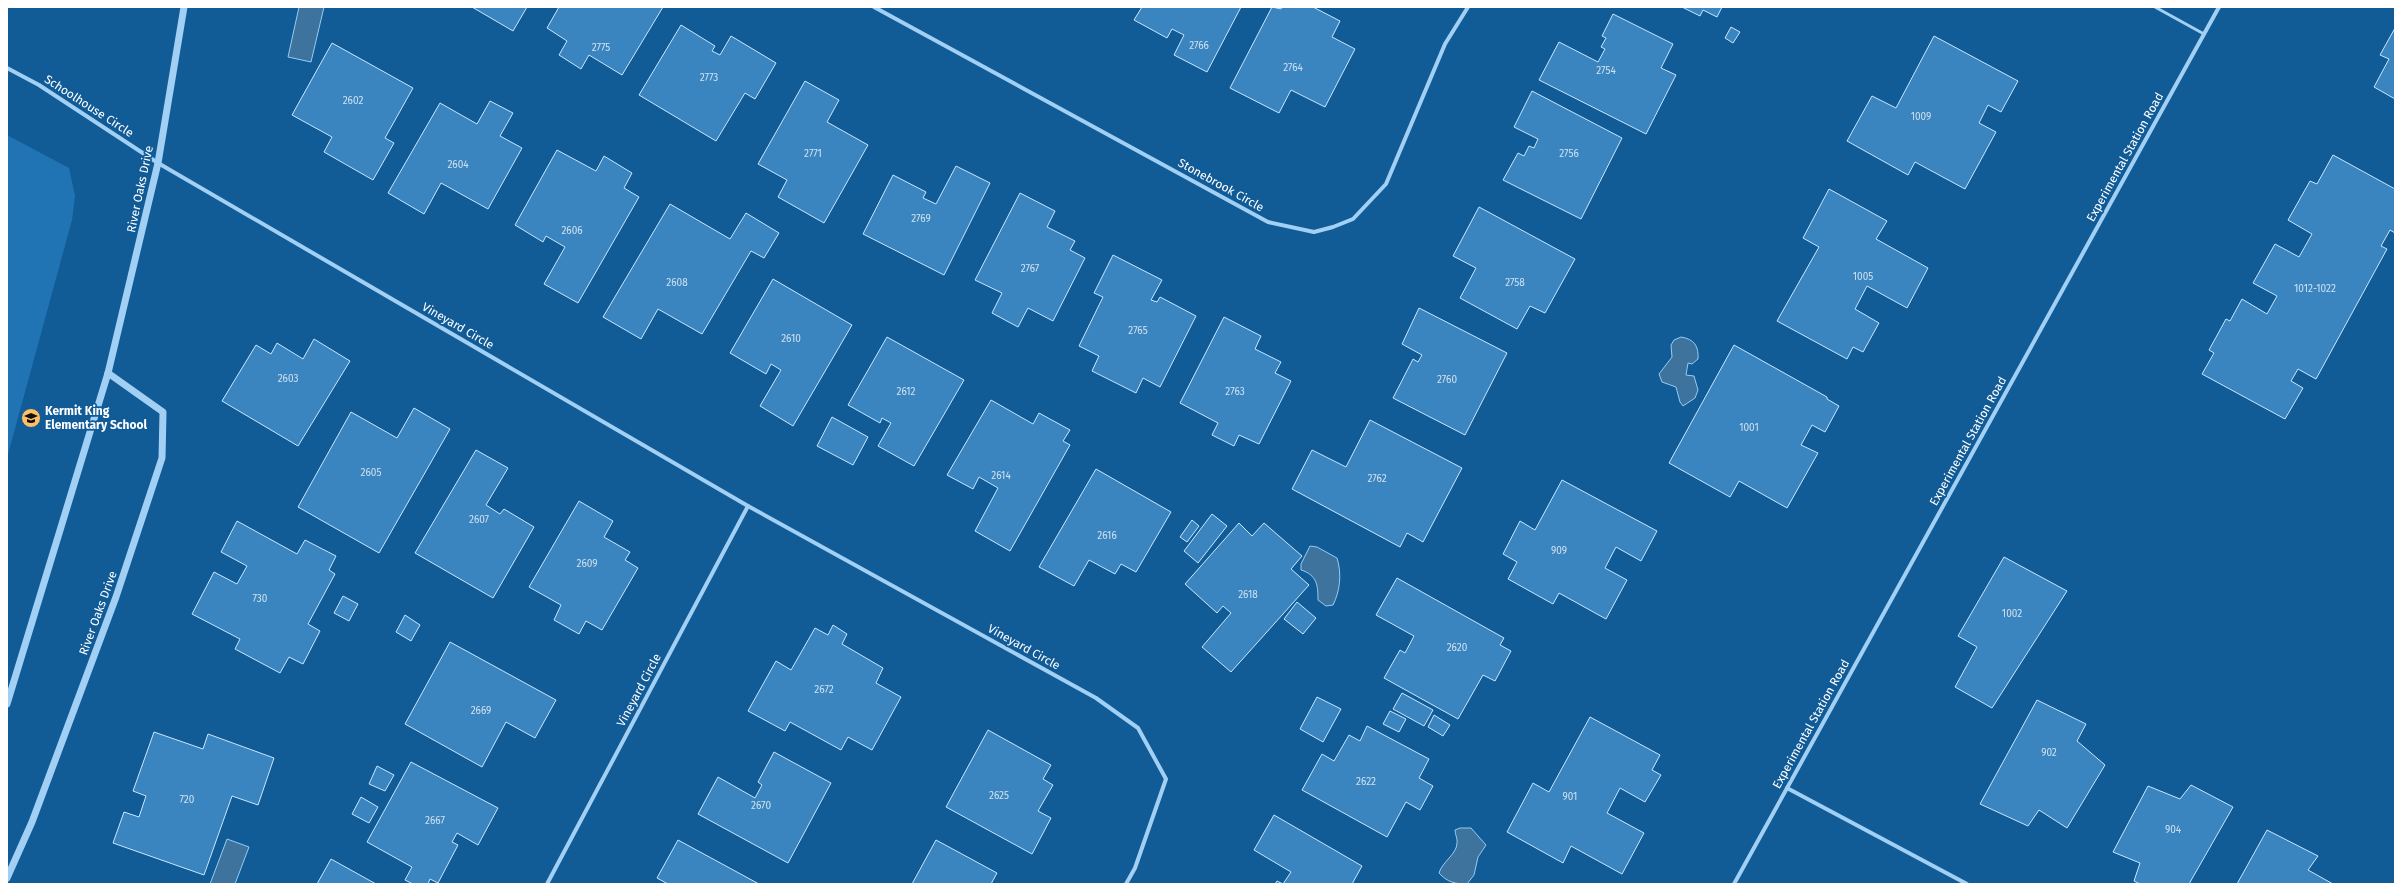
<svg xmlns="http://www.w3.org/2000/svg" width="2402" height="891" font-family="'Fira Sans',sans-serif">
  <rect width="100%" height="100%" fill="#115b97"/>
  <!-- green -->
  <path fill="#2074b4" d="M7,135l62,33 6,28 -3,24 -65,238z"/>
  <!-- water -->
  <g fill="#3e739e" stroke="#93cdf7">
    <path d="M299,7h25l-13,55 -23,-5z"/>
    <path d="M1681,337c13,2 18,9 17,22l-6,5 -4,-1 -2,12 8,1 4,14 -3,8 -12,8 -3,-4 -4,-15 -14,-5 -3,-8 13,-17 -1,-12 3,-5z"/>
    <path d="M1310,546l7,1 20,11c5,16 3,33 -4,47l-7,1 -8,-6c0,-15 -1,-25 -17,-30v-6z"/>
    <path d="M1460,828h11l15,17 -8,12 -4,18 -7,9c-12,0 -20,-2 -28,-11 3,-11 18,-19 18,-30 1,-4 -2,-8 -2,-13z"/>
    <path d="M227,839l22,8 -14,37h-25z"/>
  </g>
  <!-- building -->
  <g fill="#3a85bf" stroke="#c9e7fe">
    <path d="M472,7h55l-14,24z"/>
    <path d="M559,7h104l-41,68 -33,-20 -8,14 -22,-14 8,-14 -20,-13z"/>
    <path d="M1142,7h99l-34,65 -33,-17 10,-20 -12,-6 -5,9 -33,-18z"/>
    <path d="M1272,7l9,2 1,-2h31l27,14 -8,16 23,12 -30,58 -34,-17 -12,23 -49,-25z"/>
    <path d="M1682,7h40l-5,10 -14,-7 -3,6z"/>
    <path d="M1613,14l60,30 -12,24 15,7 -30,59 -107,-54 20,-38 39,20 7,-13 -4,-2 5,-9 -4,-2z"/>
    <path d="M681,25l34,21 -3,5 8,4 11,-19 45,27 -21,36 -10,-6 -29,48 -77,-46z"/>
    <path d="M1731,27l9,5 -7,11 -8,-5z"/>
    <path d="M2395,28v71l-21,-12 15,-28 -9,-4z"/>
    <path d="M1934,36l84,45 -17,31 -13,-7 -9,18 17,9 -31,57 -50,-27 -7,13 -61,-34 25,-45 24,12z"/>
    <path d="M332,43l81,45 -28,50 9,5 -21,37 -49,-28 8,-15 -40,-22z"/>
    <path d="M805,81l34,19 -12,22 41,23 -44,78 -46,-26 9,-17 -29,-16z"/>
    <path d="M1532,91l90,47 -41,81 -78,-39 15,-27 6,3 5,-10 5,2 4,-9 -24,-12z"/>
    <path d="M490,101l23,12 -13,23 22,12 -34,61 -47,-26 -17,31 -36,-21 52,-90 37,21z"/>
    <path d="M557,150l39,21 8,-15 28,17 -8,15 15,9 -61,106 -34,-19 21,-37 -19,-11 -3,6 -28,-17z"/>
    <path d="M2333,155l62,34v44l-5,-3 -9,16 6,3 -71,130 -18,-10 -7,12 12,7 -18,31 -83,-45 12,-21 -5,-3 17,-31 4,2 12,-22 25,15 10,-18 -24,-13 22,-39 24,13 13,-23 -24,-14 22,-39 7,3z"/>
    <path d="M956,166l34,17 -46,92 -81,-41 30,-59 33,17 -3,6 13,6z"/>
    <path d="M1829,189l58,32 -11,18 52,29 -21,40 -40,-22 -12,23 24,14 -16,29 -10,-5 -6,12 -70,-38 42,-74 -16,-9z"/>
    <path d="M1020,193l35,18 -8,16 28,14 -5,9 15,8 -32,63 -25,-13 -10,19 -26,-14 10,-20 -27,-13z"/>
    <path d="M670,204l60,35 16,-26 33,20 -15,25 -13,-7 -49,83 -44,-25 -17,30 -38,-22z"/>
    <path d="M1479,207l96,52 -30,54 -15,-7 -13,23 -57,-31 16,-30 -23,-12z"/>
    <path d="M1113,255l49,25 -11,20 6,2 3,-5 36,19 -36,71 -17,-9 -7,15 -44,-22 7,-15 -20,-10 24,-49 -9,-4z"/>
    <path d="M773,279l79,46 -59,101 -33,-20 21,-36 -10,-6 -5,10 -36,-21z"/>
    <path d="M1419,308l88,45 -42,82 -72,-37 20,-39 5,3 4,-7 -20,-11z"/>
    <path d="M1224,317l37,19 -6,13 26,13 -6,11 16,8 -32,63 -20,-9 -5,11 -22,-11 6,-12 -38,-20z"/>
    <path d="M887,337l77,43 -50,86 -36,-20 13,-23 -9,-5 -2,5 -32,-18z"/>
    <path d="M314,339l36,22 -52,85 -76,-45 34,-56 15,9 6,-11 26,16z"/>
    <path d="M1734,345l93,52v2l12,7 -14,26 -13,-7 -11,20 17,8 -31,55 -48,-27 -9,16 -61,-34z"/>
    <path d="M991,400l42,24 6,-11 31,17 -7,11 7,4 -60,106 -35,-20 23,-43 -19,-11 -6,12 -26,-14z"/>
    <path d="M414,408l36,21 -71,124 -81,-46 53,-95 46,26z"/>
    <path d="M832,417l36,20 -15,28 -36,-19z"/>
    <path d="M1370,420l92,48 -39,74 -16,-9 -7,14 -108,-58 20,-39 34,17z"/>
    <path d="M476,450l32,18 -22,37 14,9 4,-5 30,18 -41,71 -78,-45z"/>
    <path d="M1096,469l75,43 -35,60 -15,-8 -6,10 -26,-14 -15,26 -35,-19z"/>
    <path d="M1562,480l95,51 -16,30 -25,-14 -11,21 22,12 -21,39 -47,-26 -6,11 -45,-25 9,-17 -14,-8 17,-33 15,9z"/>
    <path d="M579,501l34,20 -9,16 26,15 -5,8 13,8 -36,62 -16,-9 -7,13 -25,-14 7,-15 -32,-18z"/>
    <path d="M1212,514l15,12 -29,37 -14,-12z"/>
    <path d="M1192,520l7,6 -12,16 -7,-5z"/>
    <path d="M237,521l60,33 8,-14 31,16 -7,14 6,4 -27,50 12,7 -17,33 -14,-7 -9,16 -45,-24 5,-10 -48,-25 22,-42 23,12 10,-18 -26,-14z"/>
    <path d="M1239,523l13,13 12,-13 38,33 -11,13 18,16 -78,87 -29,-25 29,-34 -8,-7 -6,7 -32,-29z"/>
    <path d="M2004,557l63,34 -75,117 -37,-21 22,-40 -19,-11z"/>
    <path d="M1397,578l107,60 -4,7 11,6 -16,30 -12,-6 -25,44 -74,-41 16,-28 5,3 9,-17 -38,-21z"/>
    <path d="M343,596l15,8 -9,17 -15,-8z"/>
    <path d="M1297,602l19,16 -13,16 -19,-15z"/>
    <path d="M405,615l15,10 -9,16 -15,-9z"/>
    <path d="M833,625l14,9 -5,10 41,24 -7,15 25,14 -29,53 -24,-13 -7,13 -51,-28 -5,9 -37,-20 28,-50 15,9 24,-42 13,7z"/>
    <path d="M450,642l106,58 -21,38 -29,-16 -24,45 -77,-43z"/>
    <path d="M1402,693l31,17 -9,16 -31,-17z"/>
    <path d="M1317,697l24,12 -18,33 -23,-13z"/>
    <path d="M2037,700l49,24 -9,17 28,24 -38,63 -28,-18 -11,16 -48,-22z"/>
    <path d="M1390,711l16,8 -7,13 -16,-8z"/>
    <path d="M1434,715l16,10 -7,11 -15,-9z"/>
    <path d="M1590,717l70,38 -8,15 9,5 -16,27 -25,-14 -13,25 37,20 -22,41 -51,-28 -8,17 -56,-31 26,-49 16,9z"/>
    <path d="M1367,726l62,33 -10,19 14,8 -13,24 -14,-8 -19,35 -85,-47 20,-36 12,7 15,-26 11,6z"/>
    <path d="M988,730l63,35 -8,14 10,6 -15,26 13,7 -19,36 -86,-47z"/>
    <path d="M154,732l49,17 5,-15 66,24 -16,47 -26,-9 -28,79 -91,-32 11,-31 15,5 7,-21 -13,-5z"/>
    <path d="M774,752l57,31 -43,80 -90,-49 20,-37 37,21 7,-13 -4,-3z"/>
    <path d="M411,762l87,46 -20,37 -21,-12 -5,9 6,3 -20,38 -8,-4 -2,5h-15l-8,-4 7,-13 -45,-25z"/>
    <path d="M377,766l17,9 -9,16 -16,-7z"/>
    <path d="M2191,785l42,22 -44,77h-49l-6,-3 6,-18 -27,-11 35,-66 32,13z"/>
    <path d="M361,797l17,10 -9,16 -17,-9z"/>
    <path d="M1274,815l88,51 -10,18h-77l2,-3 6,3 8,-12 -37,-22z"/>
    <path d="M2267,830l51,26 -10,14 25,14h-96z"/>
    <path d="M678,840l81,44h-91l-11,-6z"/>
    <path d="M936,840l61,33 -6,11h-79z"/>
    <path d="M331,859l45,25h-59z"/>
  </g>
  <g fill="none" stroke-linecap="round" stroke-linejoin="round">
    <!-- service -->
    <path stroke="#a1d0f4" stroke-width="3" d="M2155,7l49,27"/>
    <!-- minor -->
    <g stroke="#a1d0f4" stroke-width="4">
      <path d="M874,7l394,215 46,10 19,-5 20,-8 33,-35 59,-140 23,-37"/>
      <path d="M7,68l32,17 119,78 590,343 348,192 42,30 28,51 -31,89 -9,16"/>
      <path d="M1787,788l180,96"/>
      <path d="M547,884l201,-378"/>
      <path d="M1734,884l485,-877"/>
    </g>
    <!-- tertiary -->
    <g stroke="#a1d0f4" stroke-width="7">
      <path d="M7,704l101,-331 50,-210 26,-156"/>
      <path d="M7,878l25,-56 84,-225 46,-139 1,-46 -55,-39"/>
    </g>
  </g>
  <!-- icons -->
  <defs>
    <symbol id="school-disc" viewBox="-11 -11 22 22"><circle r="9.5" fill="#ffc064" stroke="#115b97"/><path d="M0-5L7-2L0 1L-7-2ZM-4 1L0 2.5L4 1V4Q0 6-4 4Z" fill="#111"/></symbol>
  </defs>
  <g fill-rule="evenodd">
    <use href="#school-disc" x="20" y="407" width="22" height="22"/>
  </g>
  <g text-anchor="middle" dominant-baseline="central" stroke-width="3.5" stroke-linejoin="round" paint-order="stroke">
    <!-- number labels -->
    <g font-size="10" fill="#cee0ef">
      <text x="1199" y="46">2766</text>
      <text x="601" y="48">2775</text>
      <text x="1293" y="68">2764</text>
      <text x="1606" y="71">2754</text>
      <text x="709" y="78">2773</text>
      <text x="353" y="101">2602</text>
      <text x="1921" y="117">1009</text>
      <text x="813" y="154">2771</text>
      <text x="1569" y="154">2756</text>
      <text x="458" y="165">2604</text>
      <text x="921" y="219">2769</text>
      <text x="572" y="231">2606</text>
      <text x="1030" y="269">2767</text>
      <text x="1863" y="277">1005</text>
      <text x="677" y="283">2608</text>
      <text x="1515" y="283">2758</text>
      <text x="2315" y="289">1012-1022</text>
      <text x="1138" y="331">2765</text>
      <text x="791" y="339">2610</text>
      <text x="288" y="379">2603</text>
      <text x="1447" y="380">2760</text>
      <text x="906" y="392">2612</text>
      <text x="1235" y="392">2763</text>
      <text x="1749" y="428">1001</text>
      <text x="371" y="473">2605</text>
      <text x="1001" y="476">2614</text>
      <text x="1377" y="479">2762</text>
      <text x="479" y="520">2607</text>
      <text x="1107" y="536">2616</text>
      <text x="1559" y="551">909</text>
      <text x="587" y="564">2609</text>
      <text x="1248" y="595">2618</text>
      <text x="260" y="599">730</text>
      <text x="2012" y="614">1002</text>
      <text x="1457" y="648">2620</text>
      <text x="824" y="690">2672</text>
      <text x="481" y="711">2669</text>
      <text x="2049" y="753">902</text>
      <text x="1366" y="782">2622</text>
      <text x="999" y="796">2625</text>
      <text x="1570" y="797">901</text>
      <text x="187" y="800">720</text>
      <text x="761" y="806">2670</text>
      <text x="435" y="821">2667</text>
      <text x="2173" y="830">904</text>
    </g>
    <!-- street labels -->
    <g font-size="12" fill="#fff" stroke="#115b97">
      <text transform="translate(89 106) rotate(33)">Schoolhouse Circle</text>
      <text transform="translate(2125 157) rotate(-61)">Experimental Station Road</text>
      <text transform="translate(1221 185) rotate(29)">Stonebrook Circle</text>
      <text transform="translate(140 189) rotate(-78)">River Oaks Drive</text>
      <text transform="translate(458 326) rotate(30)">Vineyard Circle</text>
      <text transform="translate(1968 441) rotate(-61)">Experimental Station Road</text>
      <text transform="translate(98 613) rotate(-70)">River Oaks Drive</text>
      <text transform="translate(1024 647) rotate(29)">Vineyard Circle</text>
      <text transform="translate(639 690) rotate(-62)">Vineyard Circle</text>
      <text transform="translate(1811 724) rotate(-61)">Experimental Station Road</text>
    </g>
    <!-- poi labels -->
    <g font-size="12" font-weight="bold" fill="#fff" stroke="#115b97" text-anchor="start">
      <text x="45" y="411">Kermit King<tspan x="45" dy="14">Elementary School</tspan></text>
    </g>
  </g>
  <!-- border -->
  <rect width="2402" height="891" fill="none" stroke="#ffffff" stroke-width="16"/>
</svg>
